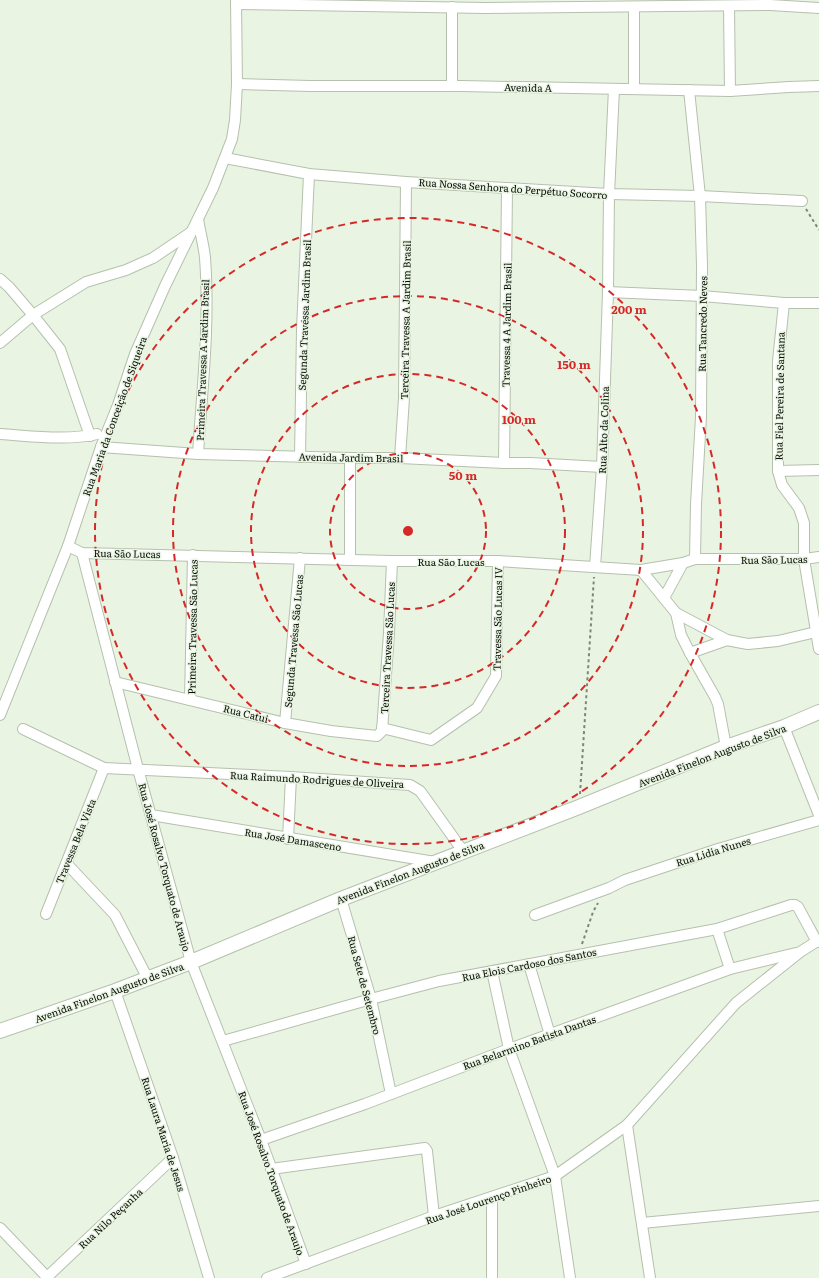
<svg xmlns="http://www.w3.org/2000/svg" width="819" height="1278" font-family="Literata,serif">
  <rect width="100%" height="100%" fill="#e9f5e2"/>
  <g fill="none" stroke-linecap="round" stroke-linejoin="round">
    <defs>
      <g id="street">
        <path d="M236,4l250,4 284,-3 49,3"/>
        <path d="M729,6l1,85"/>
        <path d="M237,84l73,2h151l269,5 59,-4 30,-1"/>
        <path d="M452,86v-79"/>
        <path d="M634,88v-81"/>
        <path d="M689,90l11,106 2,69 -1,152 -5,87 -1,55"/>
        <path d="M225,158l84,16 97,8 203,12 91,2 102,5"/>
        <path d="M198,219c2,13 6,27 7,39 5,65 -3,132 -7,196"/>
        <path d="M0,279l9,8 24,28 27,34 30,87"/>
        <path d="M608,292l94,4 82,7h35"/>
        <path d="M784,303l-6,58v110l4,14 17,23 5,15v36l15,90"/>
        <path d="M0,343l33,-28 53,-33 40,-12 27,-12 37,-25"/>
        <path d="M0,434c32,2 66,7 97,0"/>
        <path d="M101,447l97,7 152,4h50l104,5h26l72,4"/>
        <path d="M300,457l2,-128 7,-155"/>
        <path d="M350,458v102"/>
        <path d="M400,458l4,-60 2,-216"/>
        <path d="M504,463l3,-275"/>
        <path d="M778,471l41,-1"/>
        <path d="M68,546l14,7 310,8h106l143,9 42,-7 12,-4h109l15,-2"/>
        <path d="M82,553l56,216 53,193 70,178 45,124"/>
        <path d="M595,567l7,-100 6,-175 1,-98 5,-105"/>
        <path d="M641,570l35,43 5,22 9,18 25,44 3,7 8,43"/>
        <path d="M664,598l19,-35"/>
        <path d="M676,613l51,27 10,2 11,2 30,-3 38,-9"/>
        <path d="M690,653l37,-13"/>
        <path d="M115,682l170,41 46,8 46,5 5,-5 7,-98 3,-72"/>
        <path d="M190,700l3,-145"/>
        <path d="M0,715l68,-169 33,-99 17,-42 17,-51 30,-68 48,-98 19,-49 3,-19 2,-36 -1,-84"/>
        <path d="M285,723l15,-165"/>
        <path d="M784,727l35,88"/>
        <path d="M382,728l49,12 46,-32 19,-32 2,-115"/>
        <path d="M23,729l81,39 187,9 119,8 10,6 3,4 40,56"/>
        <path d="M151,815l284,47"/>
        <path d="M288,839l3,-62"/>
        <path d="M67,864l48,51 33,64"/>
        <path d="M341,899l30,100 20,95"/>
        <path d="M46,914l58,-146"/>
        <path d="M535,915l74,-27 16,-8 93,-31 101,-29"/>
        <path d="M717,929l13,40"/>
        <path d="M529,964l21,71"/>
        <path d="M492,971l17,78 46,127 15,102"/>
        <path d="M115,991l58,167 36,120"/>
        <path d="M223,1041l148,-42 68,-18 278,-52 74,-24h4l3,2 19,35"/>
        <path d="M627,1125l23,153"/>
        <path d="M261,1140l104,-36 144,-55 221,-80 66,-16"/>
        <path d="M271,1169l154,-21 2,3 7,65"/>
        <path d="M642,1223l177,-17"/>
        <path d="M0,1228l47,49"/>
        <path d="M46,1278l127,-120"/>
        <path d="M267,1278l167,-62 121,-40 72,-51 109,-122 64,-51 19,-12"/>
        <path d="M492,1278v-81"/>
      </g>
      <path id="secondary" d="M0,1031l115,-40 76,-29 150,-63 238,-92 147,-60 58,-20 35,-15"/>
    </defs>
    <!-- street casing -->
    <use href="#street" stroke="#b5c0ad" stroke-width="12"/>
    <!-- secondary casing -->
    <use href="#secondary" stroke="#b5c0ad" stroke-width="16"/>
    <!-- path -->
    <g stroke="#7e8679" stroke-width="2" stroke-dasharray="3 3" stroke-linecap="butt">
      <path d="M806,209l13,21"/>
      <path d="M580,794l14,-217"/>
      <path d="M582,944l11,-32 5,-9"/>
    </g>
    <!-- street -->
    <use href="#street" stroke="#fff" stroke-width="10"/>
    <!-- secondary -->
    <use href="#secondary" stroke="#fff" stroke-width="14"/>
  </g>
  <!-- distance rings -->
  <g fill="none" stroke="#d62828" stroke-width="2" stroke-dasharray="7 5">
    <circle cx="408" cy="531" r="78"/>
    <circle cx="408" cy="531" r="157"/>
    <circle cx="408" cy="531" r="235"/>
    <circle cx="408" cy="531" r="313"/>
  </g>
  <g text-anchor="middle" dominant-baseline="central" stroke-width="3" stroke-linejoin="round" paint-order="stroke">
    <!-- street labels -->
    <g font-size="10" fill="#090d07" stroke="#e9f5e2">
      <text transform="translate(528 87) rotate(1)">Avenida A</text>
      <text transform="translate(513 188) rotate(4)">Rua Nossa Senhora do Perpétuo Socorro</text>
      <text transform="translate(304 315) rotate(-88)">Segunda Travessa Jardim Brasil</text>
      <text transform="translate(405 320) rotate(-89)">Terceira Travessa A Jardim Brasil</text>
      <text transform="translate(702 324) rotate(-89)">Rua Tancredo Neves</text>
      <text transform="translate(506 325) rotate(-89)">Travessa 4 A Jardim Brasil</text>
      <text transform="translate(202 360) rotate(-88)">Primeira Travessa A Jardim Brasil</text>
      <text transform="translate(779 396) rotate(-89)">Rua Fiel Pereira de Santana</text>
      <text transform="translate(114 416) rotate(-70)">Rua Maria da Conceição de Siqueira</text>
      <text transform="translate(603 430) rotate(-88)">Rua Alto da Colina</text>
      <text transform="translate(351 457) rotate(1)">Avenida Jardim Brasil</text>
      <text transform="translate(127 553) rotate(1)">Rua São Lucas</text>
      <text transform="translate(774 559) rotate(-1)">Rua São Lucas</text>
      <text x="451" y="561">Rua São Lucas</text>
      <text transform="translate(497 619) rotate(-89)">Travessa São Lucas IV</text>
      <text transform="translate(192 627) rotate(-89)">Primeira Travessa São Lucas</text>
      <text transform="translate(293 641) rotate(-85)">Segunda Travessa São Lucas</text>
      <text transform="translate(387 648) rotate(-87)">Terceira Travessa São Lucas</text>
      <text transform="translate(246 713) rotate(14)">Rua Catui</text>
      <text transform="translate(712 755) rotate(-21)">Avenida Finelon Augusto de Silva</text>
      <text transform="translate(317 779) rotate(3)">Rua Raimundo Rodrigues de Oliveira</text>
      <text transform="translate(293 839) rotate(9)">Rua José Damasceno</text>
      <text transform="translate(75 841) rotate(-68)">Travessa Bela Vista</text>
      <text transform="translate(713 851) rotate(-17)">Rua Lidia Nunes</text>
      <text transform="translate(165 867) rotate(75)">Rua José Rosalvo Torquato de Araujo</text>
      <text transform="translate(410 872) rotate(-21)">Avenida Finelon Augusto de Silva</text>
      <text transform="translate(529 964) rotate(-11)">Rua Elois Cardoso dos Santos</text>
      <text transform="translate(365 985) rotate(75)">Rua Sete de Setembro</text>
      <text transform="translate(109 992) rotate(-20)">Avenida Finelon Augusto de Silva</text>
      <text transform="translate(529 1042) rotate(-20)">Rua Belarmino Batista Dantas</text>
      <text transform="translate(164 1134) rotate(72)">Rua Laura Maria de Jesus</text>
      <text transform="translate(272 1173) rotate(70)">Rua José Rosalvo Torquato de Araujo</text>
      <text transform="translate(488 1199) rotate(-19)">Rua José Lourenço Pinheiro</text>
      <text transform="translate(110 1218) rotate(-43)">Rua Nilo Peçanha</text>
    </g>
  </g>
  <circle cx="408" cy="531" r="6" fill="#d62828" stroke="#e9f5e2" stroke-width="2"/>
  <g font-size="12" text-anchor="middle" font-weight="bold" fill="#d62828" stroke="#e9f5e2" stroke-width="3" stroke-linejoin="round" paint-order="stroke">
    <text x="629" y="314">200 m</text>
    <text x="574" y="369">150 m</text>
    <text x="519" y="424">100 m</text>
    <text x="463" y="480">50 m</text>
  </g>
</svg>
